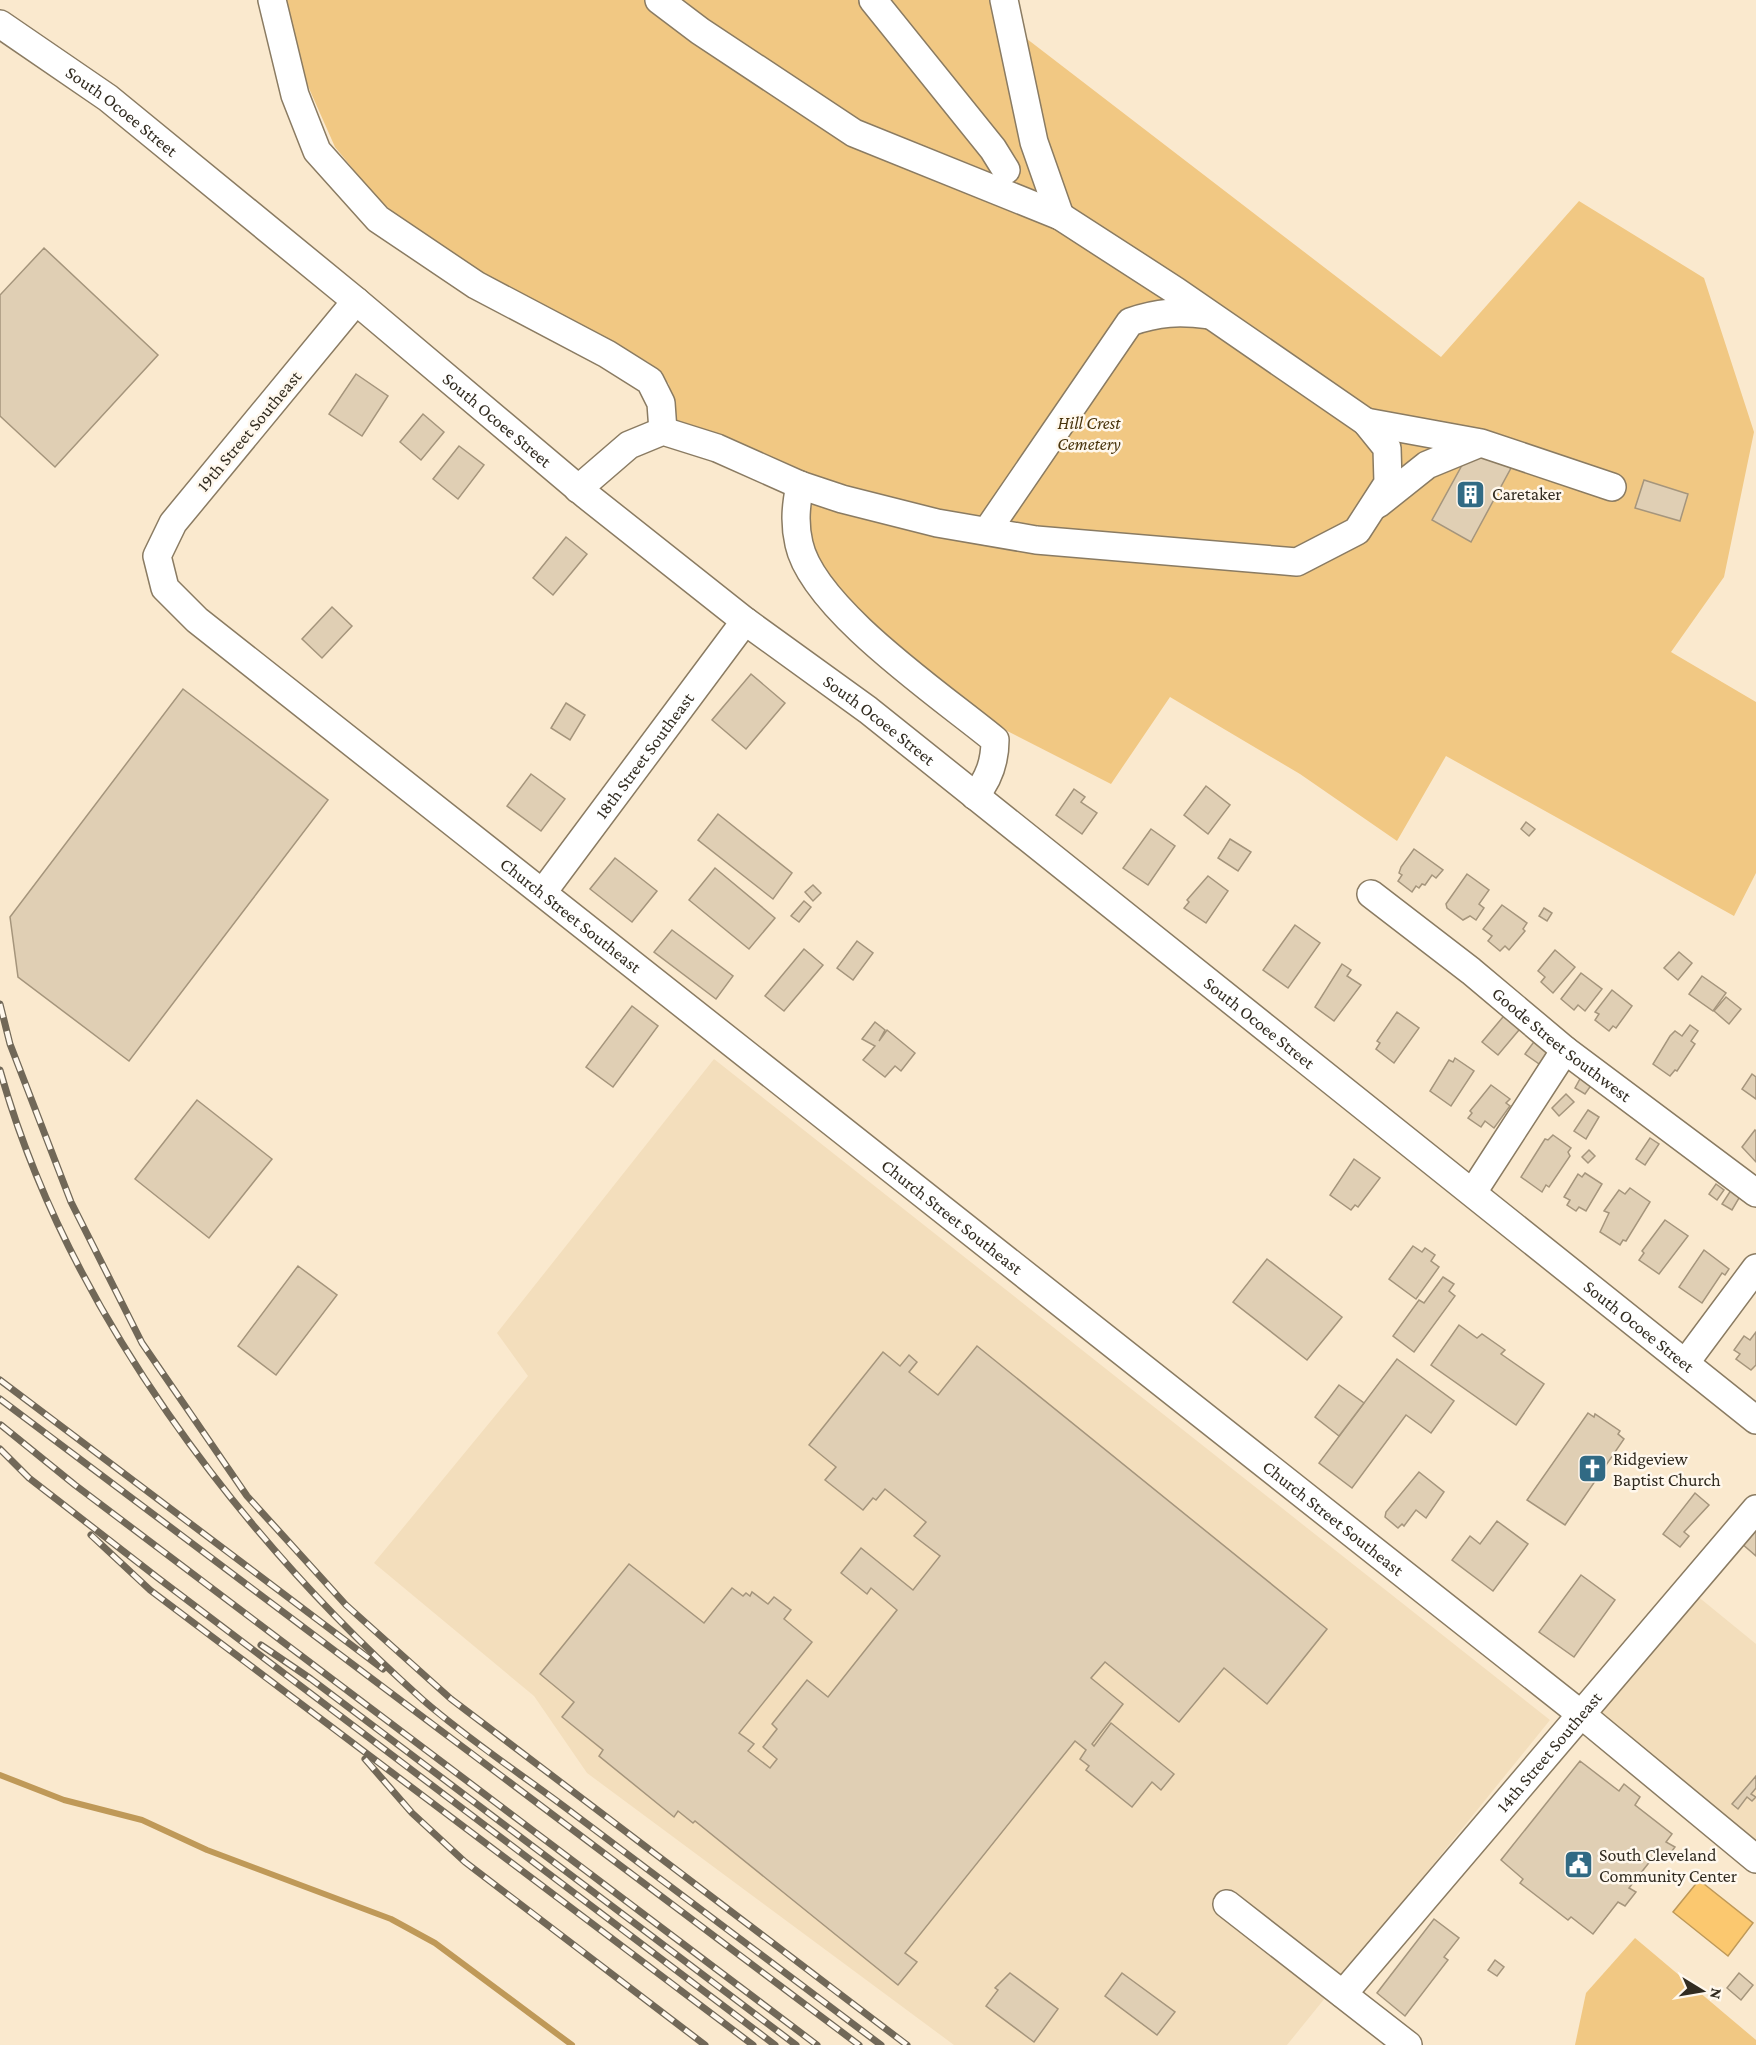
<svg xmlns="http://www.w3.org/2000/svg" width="1756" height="2045" font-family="'Crimson Pro',serif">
  <rect width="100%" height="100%" fill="#fae9ce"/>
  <!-- built -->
  <g fill="#f3debc">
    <path d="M714,1059l836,661 -263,325h-333l-367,-272 -53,-77 -160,-133 154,-187 -31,-43z"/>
    <path d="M1696,1595l60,49v198l-157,-128z"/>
  </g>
  <!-- green -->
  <g fill="#f1c883">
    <path d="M286,0h711l4,19 440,338 138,-156 125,77 50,154 -30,145 -53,75 85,50v171l-22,43 -288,-160 -49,85 -97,-67 -130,-77 -59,87 -135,-69 -126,-110 -30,-35 -12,-27 1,-36 12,-8 -148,-76 -4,-39 -21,-22 -105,-53 -119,-70 -48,-42 -41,-50 -35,-79z"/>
    <path d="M1635,1938l121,102v5h-181l11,-52z"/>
  </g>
  <!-- water -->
  <path fill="#fbc86f" stroke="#bf9958" stroke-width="1.5" d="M1699,1880l54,43 -25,33 -55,-44z"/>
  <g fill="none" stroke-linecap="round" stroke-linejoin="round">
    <!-- stream -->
    <path stroke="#bf9958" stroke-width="6" d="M0,1775l64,25 78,20 65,30 184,69 44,24 137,102"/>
  </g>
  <!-- building -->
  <g fill="#e0cfb4" stroke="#a5957c" stroke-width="1.5">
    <path d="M44,248l114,107 -103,112 -55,-51v-121z"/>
    <path d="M356,374l32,22 -26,40 -33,-22z"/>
    <path d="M423,414l21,18 -23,28 -21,-18z"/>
    <path d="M459,446l25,19 -26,34 -25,-20z"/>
    <path d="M1472,447l39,21 -40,74 -39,-22z"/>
    <path d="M1644,480l44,14 -8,27 -45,-13z"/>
    <path d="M566,537l21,17 -34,41 -20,-17z"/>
    <path d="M332,607l20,19 -30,32 -20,-19z"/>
    <path d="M751,674l34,29 -39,46 -34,-29z"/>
    <path d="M183,689l145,111 -199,261 -111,-84 -8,-60z"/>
    <path d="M566,703l19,12 -15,25 -19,-12z"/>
    <path d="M531,774l34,25 -24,32 -34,-25z"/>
    <path d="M1206,786l24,19 -22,29 -24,-19z"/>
    <path d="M1074,789l11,8 -4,5 16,11 -15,21 -26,-19z"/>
    <path d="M718,814l74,59 -19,26 -75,-59z"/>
    <path d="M1526,822l9,7 -6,7 -8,-7z"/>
    <path d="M1151,829l24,17 -27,39 -25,-17z"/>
    <path d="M1230,839l21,13 -13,19 -20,-13z"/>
    <path d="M1414,849l29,21 -7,8 -4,-3 -7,10 -3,-1 -3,4 -3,-2 -4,6 -14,-11 4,-6 -3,-2 2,-6z"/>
    <path d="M615,858l42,33 -25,31 -42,-33z"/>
    <path d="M715,868l60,50 -26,31 -60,-49z"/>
    <path d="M1467,874l22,16 -10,14 5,4 -8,12 -6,-4 -7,4 -16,-12 -1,-4z"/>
    <path d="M1208,876l20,15 -22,32 -22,-15 5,-6 -2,-2z"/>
    <path d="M813,885l8,8 -8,8 -8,-9z"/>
    <path d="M804,901l7,6 -12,15 -8,-6z"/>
    <path d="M1502,905l25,18 -4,6 2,2 -16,19 -4,-4 -5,5 -12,-10 4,-5 -9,-7z"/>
    <path d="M1544,908l8,5 -5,8 -8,-5z"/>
    <path d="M1295,925l25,18 -32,45 -25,-18z"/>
    <path d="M672,930l61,46 -17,23 -62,-47z"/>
    <path d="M857,941l16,12 -20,27 -16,-12z"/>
    <path d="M804,949l19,16 -39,46 -19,-15z"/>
    <path d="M1555,950l20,17 -22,26 -12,-11 4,-5 -7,-6z"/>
    <path d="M1679,952l13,11 -14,17 -14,-12z"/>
    <path d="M1342,964l9,6 -4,6 14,9 -27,36 -19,-14z"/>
    <path d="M1581,973l21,16 -17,22 -7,-6 -4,5 -13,-11z"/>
    <path d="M1702,976l24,17 -13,18 -24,-17z"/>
    <path d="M1612,990l20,16 -16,22 -3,-2 -4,5 -14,-11 4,-6 -4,-2z"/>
    <path d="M1726,997l15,12 -12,15 -15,-13z"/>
    <path d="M632,1006l26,20 -45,61 -27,-20z"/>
    <path d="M1508,1011l16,13 -26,31 -16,-13z"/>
    <path d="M1397,1012l22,16 -25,35 -18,-14 4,-6 -3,-2z"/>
    <path d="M875,1022l10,8 -6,11 8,-11 28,23 -14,18 -6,-5 -10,11 -22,-17 12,-14 -13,-7z"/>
    <path d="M1690,1025l8,6 -7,10 4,3 -18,27 -2,-1 -5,6 -17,-12 17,-28 5,-5 7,5z"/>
    <path d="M1536,1039l17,12 -11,15 -17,-12z"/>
    <path d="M1455,1058l19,13 -23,35 -21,-15 19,-31 4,2z"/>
    <path d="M1752,1074l4,3v22l-14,-10z"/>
    <path d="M1581,1077l11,7 -7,10 -10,-6z"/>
    <path d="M1491,1085l19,14 -4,4 4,3 -16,22 -9,-7 -4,6 -13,-9 4,-5 -2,-2z"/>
    <path d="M1566,1094l8,8 -15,14 -7,-8z"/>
    <path d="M197,1100l75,59 -63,79 -74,-59z"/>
    <path d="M1588,1110l11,7 -13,22 -12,-8z"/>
    <path d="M1755,1130l1,1v31l-14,-15z"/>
    <path d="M1553,1135l18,13 -3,4 2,4 -21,31 -3,-2 -4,7 -21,-15 24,-38 3,1z"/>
    <path d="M1650,1138l9,6 -14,21 -9,-6z"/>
    <path d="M1589,1150l6,6 -7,7 -6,-6z"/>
    <path d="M1354,1159l26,19 -22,29 -3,-2 -4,5 -21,-15z"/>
    <path d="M1585,1173l17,11 -16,27 -7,-4 -3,4 -9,-6 3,-5 -6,-3 14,-23 4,3z"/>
    <path d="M1716,1184l8,6 -7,10 -8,-6z"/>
    <path d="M1733,1187l9,6 -10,17 -10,-6z"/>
    <path d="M1630,1188l20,14 -24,39 -3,-1 -3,5 -20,-13 9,-19 -5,-2 15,-21 6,4z"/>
    <path d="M1665,1220l23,16 -29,38 -20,-14 5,-7 -2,-2z"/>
    <path d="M1413,1246l9,6 3,-4 10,7 -4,6 8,6 -23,32 -27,-20z"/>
    <path d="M1704,1250l25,19 -4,6 -3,-2 -20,30 -23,-16z"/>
    <path d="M1267,1259l75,58 -35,43 -74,-58z"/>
    <path d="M298,1266l39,29 -61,80 -38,-29z"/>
    <path d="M1443,1277l11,7 -5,7 6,5 -41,56 -21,-16 26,-36 5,3z"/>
    <path d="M1459,1325l18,13 5,-4 23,16 -4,4 43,30 -28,41 -85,-60z"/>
    <path d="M1756,1332v33l-5,5 -15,-11 4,-5 -6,-4 10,-14 6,4z"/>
    <path d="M977,1346l350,283 -60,75 -43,-36 -45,54 -74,-60 -14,16 32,26 -31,40 2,2 17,-23 63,51 -13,16 -9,-8 -20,25 -46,-37 3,-4 -9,-7 6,-9 -11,-9 -170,212 12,9 -19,23 -203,-164 -2,2 -15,-12 -4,6 -75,-61 4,-6 -41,-33 12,-15 -34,-28 89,-110 75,59 28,-35 11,8 3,-3 4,3 2,-4 16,12 6,-7 17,13 -7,9 28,23 -73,91 15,11 -6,7 22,17 7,-9 -14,-12 14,-18 -5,-5 35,-44 21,17 69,-87 -26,-22 -4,6 -26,-21 20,-25 52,42 27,-34 -26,-20 12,-14 -41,-33 -9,11 -3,-2 -10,12 -38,-30 11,-13 -27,-22 74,-93 17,14 9,-11 8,7 -8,10 29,23z"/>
    <path d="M1397,1359l57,42 -23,32 -25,-18 -54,73 -33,-25z"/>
    <path d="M1339,1385l25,18 -25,33 -24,-19z"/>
    <path d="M1588,1413l6,4 1,-3 25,17 -2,3 6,5 -59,86 -38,-25z"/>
    <path d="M1419,1472l25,20 -18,26 -10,-8 -12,16 -2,-2 -4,4 -13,-11 1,-5z"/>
    <path d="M1695,1493l14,12 -25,27 5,4 -9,11 -17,-13z"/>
    <path d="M1497,1521l31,23 -35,47 -41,-31 18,-24 10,8z"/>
    <path d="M1756,1526v30l-15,-13z"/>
    <path d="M1581,1575l34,25 -41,57 -35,-25z"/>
    <path d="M1580,1761l39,30 5,-7 16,13 -5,8 37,29 -6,8 9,5 -10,13 -10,-5 -26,33 7,4 -11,14 -7,-4 -25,32 -22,-17 -3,3 -48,-37 3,-4 -22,-19z"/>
    <path d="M1756,1776v12l-5,6 5,3 -4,4 -5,-4 -9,12 -6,-5z"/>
    <path d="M1434,1919l25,19 -15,19 4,3 -43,56 -28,-23z"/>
    <path d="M1495,1960l9,7 -7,9 -9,-6z"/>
    <path d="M1010,1973l48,36 -24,33 -48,-36 12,-16 -3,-2z"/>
    <path d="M1122,1973l53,39 -18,23 -52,-39z"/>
    <path d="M1739,1973l14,12 -12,15 -14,-12z"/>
  </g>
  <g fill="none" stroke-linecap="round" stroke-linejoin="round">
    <defs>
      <g id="minor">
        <path d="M272,0l23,95 22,56 61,68 98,66 131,69 43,27 11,22 2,28"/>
        <path d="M873,0l120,149 13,21"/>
        <path d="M1004,0l30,142 26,74"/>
        <path id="s1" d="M0,24l108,74 248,203 230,194 159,126 123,89 888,710"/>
        <path id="s2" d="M356,301l-183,222 -16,33 8,32 32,32 1385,1095 174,144"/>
        <path d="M1366,422l115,21 131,44"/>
        <path d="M800,485c-4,20 -6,38 -1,59 14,65 144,153 196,196 0,22 -6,39 -20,56"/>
        <path d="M578,489l51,-44 34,-14 54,17 83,37 42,14 95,24 99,17 261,22 60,-31 31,-48 -1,-35 -21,-26 -190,-131 -116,-75 -206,-83 -154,-102 -41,-31"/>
        <path d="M1378,504l49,-39 51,-21"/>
        <path d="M987,531l143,-209c28,-10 50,-11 79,-7"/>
        <path id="s3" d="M543,892l202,-271"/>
        <path id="s4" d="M1371,894l100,77 94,79 191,143"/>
        <path d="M1473,1192l92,-142"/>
        <path d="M1686,1362l70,-94"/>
        <path d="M1227,1904l181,141"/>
        <path id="s5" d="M1343,1994l413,-485"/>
      </g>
    </defs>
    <!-- minor casing -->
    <use href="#minor" stroke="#8a7b62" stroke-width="30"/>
    <!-- minor -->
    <use href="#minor" stroke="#fff" stroke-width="27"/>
    <defs>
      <g id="rail">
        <path d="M0,1004l10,40 61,158 71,141 105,153 99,109 105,94 456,346"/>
        <path d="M0,1070c67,239 240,467 423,630 47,41 101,76 151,114 102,77 205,154 307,231"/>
        <path d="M0,1380l383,289"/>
        <path d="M0,1399l859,646"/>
        <path d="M1,1425l74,60 742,560"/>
        <path d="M0,1449l29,29 129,100 617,467"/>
        <path d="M91,1535l59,55 603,455"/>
        <path d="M261,1645l50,34 485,366"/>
        <path d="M365,1759l47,54 53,49 240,183"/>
      </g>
    </defs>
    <!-- rail casing -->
    <use href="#rail" stroke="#716858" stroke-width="7"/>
    <!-- rail -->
    <use href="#rail" stroke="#fff8ed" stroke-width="4.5" stroke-dasharray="14" stroke-linecap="butt"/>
  </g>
  <!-- icons -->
  <defs>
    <symbol id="building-square" viewBox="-11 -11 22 22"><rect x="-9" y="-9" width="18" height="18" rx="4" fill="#316a84" stroke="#fff8ed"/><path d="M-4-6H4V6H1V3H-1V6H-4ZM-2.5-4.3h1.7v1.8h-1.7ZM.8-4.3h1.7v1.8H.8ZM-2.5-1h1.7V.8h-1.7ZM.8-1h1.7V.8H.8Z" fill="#fff"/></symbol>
    <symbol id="church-square" viewBox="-11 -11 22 22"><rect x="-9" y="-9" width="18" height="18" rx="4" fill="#316a84" stroke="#fff8ed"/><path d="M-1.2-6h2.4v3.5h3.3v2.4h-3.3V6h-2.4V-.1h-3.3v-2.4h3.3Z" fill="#fff"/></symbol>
    <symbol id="civic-square" viewBox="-11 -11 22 22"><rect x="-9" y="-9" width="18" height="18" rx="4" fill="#316a84" stroke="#fff8ed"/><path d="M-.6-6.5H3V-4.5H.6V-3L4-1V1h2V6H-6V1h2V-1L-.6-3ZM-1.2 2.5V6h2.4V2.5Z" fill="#fff"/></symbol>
  </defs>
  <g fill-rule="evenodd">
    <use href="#building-square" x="1454" y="478" width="33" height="33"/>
    <use href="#church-square" x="1576" y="1452" width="33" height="33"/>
    <use href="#civic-square" x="1562" y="1848" width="33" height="33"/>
  </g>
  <g text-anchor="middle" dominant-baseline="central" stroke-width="5" stroke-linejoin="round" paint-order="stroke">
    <!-- street labels -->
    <g font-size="18" fill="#322c21" stroke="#fff8ed">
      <text stroke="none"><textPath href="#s1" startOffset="150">South Ocoee Street</textPath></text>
      <text stroke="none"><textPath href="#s1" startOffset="636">South Ocoee Street</textPath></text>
      <text transform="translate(249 431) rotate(-50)">19th Street Southeast</text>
      <text stroke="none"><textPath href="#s1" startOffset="1122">South Ocoee Street</textPath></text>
      <text stroke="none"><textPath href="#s3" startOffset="170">18th Street Southeast</textPath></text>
      <text stroke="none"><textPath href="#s2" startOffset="879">Church Street Southeast</textPath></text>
      <text stroke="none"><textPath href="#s1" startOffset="1608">South Ocoee Street</textPath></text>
      <text stroke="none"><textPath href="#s4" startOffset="243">Goode Street Southwest</textPath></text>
      <text stroke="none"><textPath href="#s2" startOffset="1365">Church Street Southeast</textPath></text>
      <text stroke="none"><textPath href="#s1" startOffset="2094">South Ocoee Street</textPath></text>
      <text stroke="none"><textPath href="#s2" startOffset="1851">Church Street Southeast</textPath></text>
      <text stroke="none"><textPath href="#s5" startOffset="318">14th Street Southeast</textPath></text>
    </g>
    <!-- park labels -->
    <g font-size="18" font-style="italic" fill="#49340d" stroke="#fff8ed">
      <text x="1089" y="423">Hill Crest<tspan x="1089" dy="21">Cemetery</tspan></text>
    </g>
    <!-- poi labels -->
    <g font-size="18" fill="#322c21" stroke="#fff8ed" text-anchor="start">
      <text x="1492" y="494">Caretaker</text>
      <text x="1613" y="1459">Ridgeview<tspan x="1613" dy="21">Baptist Church</tspan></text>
      <text x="1599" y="1855">South Cleveland<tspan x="1599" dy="21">Community Center</tspan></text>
    </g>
  </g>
  <!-- north arrow -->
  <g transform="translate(1702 1991) rotate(101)" stroke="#fff8ed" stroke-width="4.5" paint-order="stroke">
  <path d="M0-4.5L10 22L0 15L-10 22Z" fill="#322c21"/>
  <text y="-9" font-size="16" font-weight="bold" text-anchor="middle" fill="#322c21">N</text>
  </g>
</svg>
